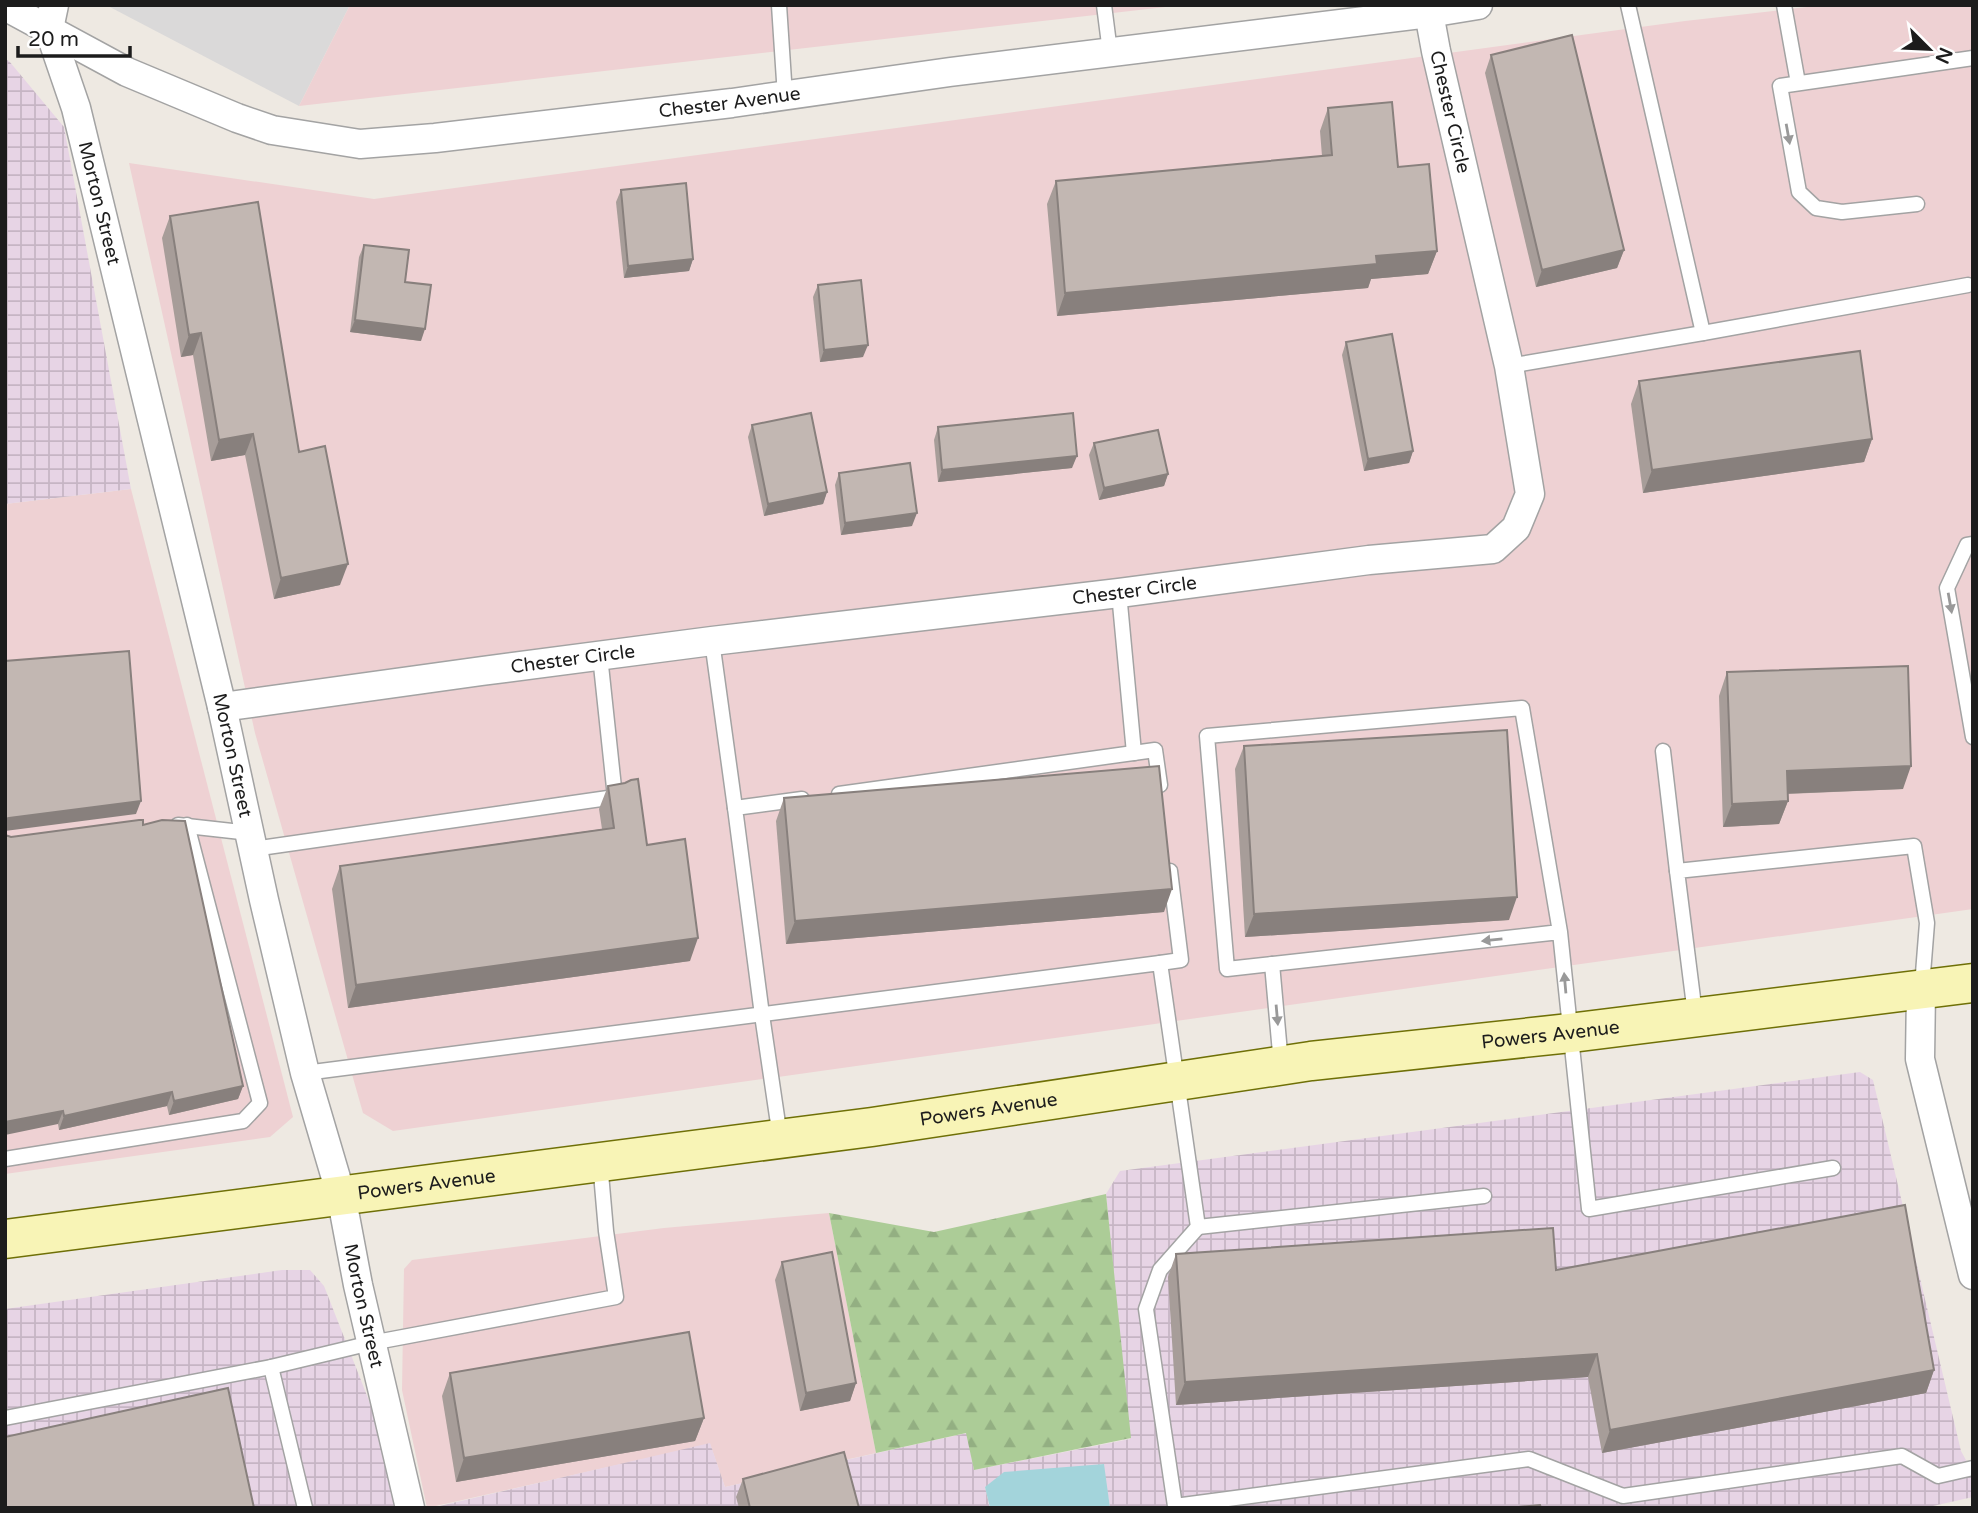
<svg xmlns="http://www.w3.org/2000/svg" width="1978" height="1513" font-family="'Varela Round',sans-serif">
  <defs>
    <pattern id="industrial-grid" width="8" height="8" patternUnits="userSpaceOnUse" patternTransform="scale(1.75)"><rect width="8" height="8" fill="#e7d4e5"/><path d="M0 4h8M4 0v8" fill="none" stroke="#c6b5c4"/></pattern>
    <pattern id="forest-firs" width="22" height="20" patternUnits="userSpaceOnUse" patternTransform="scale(1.75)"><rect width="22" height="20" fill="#accc97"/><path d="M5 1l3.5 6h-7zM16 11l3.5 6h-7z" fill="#93af82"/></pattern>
  </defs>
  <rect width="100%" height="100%" fill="#eee9e2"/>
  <!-- residential -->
  <path fill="#dad9d9" d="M106,5h244l-51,101z"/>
  <!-- commercial -->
  <g fill="#eed1d3">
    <path d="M350,5h833l-884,101z"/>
    <path d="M1825,5h148v904l-1580,222 -30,-18 -108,-380 -126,-570 245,36 1311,-178z"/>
    <path d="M131,489l162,628 -23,20 -265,37v-670z"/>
    <path d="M829,1213l47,240 -151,34 -15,-43 -283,64 -25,-118 2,-121 8,-9 252,-32z"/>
  </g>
  <!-- industrial -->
  <g fill="url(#industrial-grid)">
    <path d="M5,59l4,2 55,66 67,362 -126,15z"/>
    <path d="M1860,1072l13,8 88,371 12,22v24l-49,11h-814l-7,-44 -118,23 5,21h-559l279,-65 15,44 242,-54 7,37 156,-31 -24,-245 14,-23z"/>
    <path d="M282,1270h28l14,16 49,125 24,97h-392v-199z"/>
  </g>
  <!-- forest -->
  <path fill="url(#forest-firs)" d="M1106,1194l25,244 -157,32 -8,-37 -90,20 -47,-240 105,19z"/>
  <!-- water -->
  <path fill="#a3d4db" d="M1104,1464l6,44h-120l-5,-21 19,-15z"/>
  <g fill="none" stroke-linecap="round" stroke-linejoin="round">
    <defs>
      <g id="lane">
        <path d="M779,5l6,91"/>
        <path d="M1104,5l6,47"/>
        <path d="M1628,5l75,328"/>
        <path d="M1784,5l14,78"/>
        <path d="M1917,204l-75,8 -26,-4 -17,-16 -19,-106 193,-28"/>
        <path d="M1509,366l194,-33 265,-48"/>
        <path d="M1973,544l-6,1 -20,43 26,149"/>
        <path d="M1119,593l15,160"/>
        <path d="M712,641l23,167"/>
        <path d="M1663,751l14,120"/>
        <path d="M839,794l316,-44 5,35"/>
        <path d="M178,825l72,8"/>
        <path d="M253,849l362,-52 -15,-141"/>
        <path d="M1560,932l-333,37 -20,-233 315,-28 38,224 29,277 244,-41"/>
        <path d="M1160,963l21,-3 -11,-89"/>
        <path d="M1272,964l9,100"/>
        <path d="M1695,1014l-18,-143 237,-25 13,77 -5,63"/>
        <path d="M305,1073l855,-110 38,264 -38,43 -14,39 29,197 354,-47 94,37 279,-40 36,20 35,-8"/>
        <path d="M780,1137l-18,-122 -27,-207 67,-9"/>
        <path d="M5,1159l238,-38 17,-18 -73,-278"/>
        <path d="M1198,1227l286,-31"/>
        <path d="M271,1367l34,141"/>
        <path d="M5,1418l266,-51 100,-24 245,-46 -10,-66 -6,-69"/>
      </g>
      <g id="street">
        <path id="s1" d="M54,5l-5,24 27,79 146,599 42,193 41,173 36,122 17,90 52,223"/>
        <path id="s2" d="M5,6l122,66 110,46 35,12 88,14 75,-6 297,-35 218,-31 479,-59 49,-8"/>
        <path id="s3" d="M222,707l260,-36 230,-30 407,-48 250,-33 124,-11 23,-21 14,-34 -21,-128 -73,-315 -7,-38"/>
        <path d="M1921,991l-1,68 53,216"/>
      </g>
      <g id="secondary">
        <path id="s4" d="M5,1239l867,-112 439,-66 259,-28 403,-50"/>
      </g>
    </defs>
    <!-- lane casing -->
    <use href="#lane" stroke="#a3a3a3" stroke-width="17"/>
    <!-- street casing -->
    <use href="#street" stroke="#a3a3a3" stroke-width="31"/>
    <!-- secondary casing -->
    <use href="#secondary" stroke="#6f7007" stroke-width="41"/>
    <!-- lane -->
    <use href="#lane" stroke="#fff" stroke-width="14"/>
    <!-- street -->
    <use href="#street" stroke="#fff" stroke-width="28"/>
    <!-- secondary -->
    <use href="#secondary" stroke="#f8f4b6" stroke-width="38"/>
  </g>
  <!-- wall -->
  <g fill="#a79d99">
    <path d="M1491,55l133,195 -7,18 -81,19 -51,-214z"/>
    <path d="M1328,108l70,59 39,84 -9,23 -57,5 -3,9 -311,28 -10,-112 9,-23 266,-25 -2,-25z"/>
    <path d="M621,190l72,69 -4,12 -65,7 -8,-76z"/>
    <path d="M170,216l129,236 41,133 -66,14 -29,-144 -34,6 -18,-106 -12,2 -19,-119z"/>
    <path d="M364,245l41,37 16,59 -71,-9 9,-75z"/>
    <path d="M818,285l45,72 -43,5 -7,-65z"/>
    <path d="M1346,342l67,109 -4,12 -45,8 -22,-116z"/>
    <path d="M1639,381l233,58 -8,23 -221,31 -12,-89z"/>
    <path d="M752,425l75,67 -4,12 -59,12 -16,-79z"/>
    <path d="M938,427l134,41 -134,14 -4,-42z"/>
    <path d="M1094,443l74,31 -4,12 -65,14 -10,-45z"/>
    <path d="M839,473l73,53 -71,9 -6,-50z"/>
    <path d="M1727,672l176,117 -116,5 1,7 -9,23 -56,3 -4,-131z"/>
    <path d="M1244,746l265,174 -264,17 -10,-168z"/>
    <path d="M608,786l39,59 43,116 -342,47 -16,-119 8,-23 262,-37 -3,-20z"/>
    <path d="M784,798l380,114 -378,32 -10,-123z"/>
    <path d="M143,825l100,261 -5,13 -69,16 -2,-9 -108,24 -48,-293z"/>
    <path d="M1176,1254l380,16 378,100 -8,23 -324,60 -14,-76 -412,28 -8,-128z"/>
    <path d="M782,1262l74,121 -6,18 -50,10 -25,-131z"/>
    <path d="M450,1373l254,45 -9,23 -239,41 -14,-86z"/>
    <path d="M743,1479l116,29h-120l-3,-11z"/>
  </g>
  <!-- shaded-wall -->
  <g fill="#88807d">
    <path d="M1624,250l-7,18 -81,19 6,-17z"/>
    <path d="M1437,251l-9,23 -57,5 -3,9 -311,28 8,-23 311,-37z"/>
    <path d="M693,259l-4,12 -65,7 4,-12z"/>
    <path d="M355,320l70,9 -4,12 -71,-9z"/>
    <path d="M201,333l-8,22 -12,2 8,-22z"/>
    <path d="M868,345l-5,12 -43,5 4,-12z"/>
    <path d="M253,434l-8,21 -34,6 8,-21z"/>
    <path d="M1872,439l-8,23 -221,31 9,-23z"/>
    <path d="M1413,451l-4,12 -45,8 4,-12z"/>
    <path d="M1077,456l-5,12 -134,14 4,-12z"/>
    <path d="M1168,474l-4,12 -65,14 5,-12z"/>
    <path d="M827,492l-4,12 -59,12 4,-12z"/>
    <path d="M917,513l-5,13 -71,9 4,-12z"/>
    <path d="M348,564l-8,21 -66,14 7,-21z"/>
    <path d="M1911,766l-8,23 -125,5 9,-23z"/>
    <path d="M141,801l-5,13 -131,17v-12l4,-1z"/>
    <path d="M1788,801l-9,23 -56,3 9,-23z"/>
    <path d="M1172,889l-8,23 -378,32 9,-23z"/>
    <path d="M1517,897l-8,23 -264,17 9,-23z"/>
    <path d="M698,938l-8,23 -342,47 8,-23z"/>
    <path d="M243,1086l-5,13 -69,16 5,-14z"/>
    <path d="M172,1092l-5,14 -108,24 5,-14z"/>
    <path d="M63,1111l-5,13 -53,11v-13z"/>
    <path d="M1597,1354l-9,23 -412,28 9,-23z"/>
    <path d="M1934,1370l-8,23 -324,60 8,-23z"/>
    <path d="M856,1383l-6,18 -50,10 6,-18z"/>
    <path d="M704,1418l-9,23 -239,41 8,-24z"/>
  </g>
  <!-- building -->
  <g fill="#c2b7b2" stroke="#88807d" stroke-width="2">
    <path d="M1572,35l52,215 -82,20 -51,-215z"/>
    <path d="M1392,102l6,65 31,-3 8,87 -61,5 1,8 -312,29 -9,-112 276,-26 -4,-47z"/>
    <path d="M686,183l7,76 -65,7 -7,-76z"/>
    <path d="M258,202l41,250 26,-6 23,118 -67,14 -28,-144 -34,6 -18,-107 -12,2 -19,-119z"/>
    <path d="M364,245l45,5 -4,32 26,3 -6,44 -70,-9z"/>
    <path d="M861,280l7,65 -44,5 -6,-65z"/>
    <path d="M1392,334l21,117 -45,8 -22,-117z"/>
    <path d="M1860,351l12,88 -220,31 -13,-89z"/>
    <path d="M811,413l16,79 -59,12 -16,-79z"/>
    <path d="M1073,413l4,43 -135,14 -4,-43z"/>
    <path d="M1158,430l10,44 -64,14 -10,-45z"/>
    <path d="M910,463l7,50 -72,10 -6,-50z"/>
    <path d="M129,651l12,150 -132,17 -4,1v-158z"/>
    <path d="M1908,666l3,100 -124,5 1,30 -56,3 -5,-132z"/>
    <path d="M1507,730l10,167 -263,17 -10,-168z"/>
    <path d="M1159,766l13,123 -377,32 -11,-123z"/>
    <path d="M638,779l9,66 38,-6 13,99 -342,47 -16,-119 274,-38 -6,-42 17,-3 6,-3z"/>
    <path d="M139,820h4v5l19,-5 23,1 58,265 -69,15 -2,-9 -108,24 -1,-5 -58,11v-287l6,2z"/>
    <path d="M1905,1205l29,165 -324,60 -13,-76 -412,28 -9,-128 377,-26 3,42z"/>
    <path d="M832,1252l24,131 -50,10 -24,-131z"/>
    <path d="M689,1332l15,86 -240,40 -14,-85z"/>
    <path d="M228,1388l26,120h-249v-71z"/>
    <path d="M844,1452l15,56h-109l-7,-29z"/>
    <path d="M1540,1505l1,3h-33z"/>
  </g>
  <!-- one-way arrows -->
  <defs><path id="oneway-solid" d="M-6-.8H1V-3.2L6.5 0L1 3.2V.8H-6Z" transform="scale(1.75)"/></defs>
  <g fill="#999">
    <use href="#oneway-solid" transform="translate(1788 134) rotate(80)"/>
    <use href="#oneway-solid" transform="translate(1950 603) rotate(80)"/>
    <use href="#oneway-solid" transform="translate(1492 940) rotate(174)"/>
    <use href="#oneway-solid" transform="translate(1565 983) rotate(-95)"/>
    <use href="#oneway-solid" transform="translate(1277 1015) rotate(85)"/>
  </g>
  <g text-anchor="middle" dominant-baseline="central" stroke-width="6" stroke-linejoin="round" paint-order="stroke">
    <!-- street labels -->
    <g font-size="19" fill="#1c1c1c" stroke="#fff">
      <text stroke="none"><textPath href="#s2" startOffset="756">Chester Avenue</textPath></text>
      <text transform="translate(1450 112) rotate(77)">Chester Circle</text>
      <text stroke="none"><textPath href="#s1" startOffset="206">Morton Street</textPath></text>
      <text stroke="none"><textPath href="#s3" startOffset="920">Chester Circle</textPath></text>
      <text stroke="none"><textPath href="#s3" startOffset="354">Chester Circle</textPath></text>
      <text stroke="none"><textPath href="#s1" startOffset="774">Morton Street</textPath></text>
      <text stroke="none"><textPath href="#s4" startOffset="1559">Powers Avenue</textPath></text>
      <text stroke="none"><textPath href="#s4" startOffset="992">Powers Avenue</textPath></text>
      <text stroke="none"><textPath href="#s4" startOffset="425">Powers Avenue</textPath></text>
      <text stroke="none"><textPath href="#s1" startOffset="1340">Morton Street</textPath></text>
    </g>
  </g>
  <!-- border -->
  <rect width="1978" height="1513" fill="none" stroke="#1c1c1c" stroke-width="14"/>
  <!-- north arrow -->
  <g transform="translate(1929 49) rotate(114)" stroke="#ffffff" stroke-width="5" paint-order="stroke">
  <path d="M0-5L12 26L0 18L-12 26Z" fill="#1c1c1c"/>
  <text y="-10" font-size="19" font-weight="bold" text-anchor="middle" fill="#1c1c1c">N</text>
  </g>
  <!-- scale -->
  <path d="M18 46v10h112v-10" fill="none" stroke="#1c1c1c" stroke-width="3.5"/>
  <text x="28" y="46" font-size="21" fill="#1c1c1c" stroke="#ffffff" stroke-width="5" paint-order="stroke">20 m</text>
</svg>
